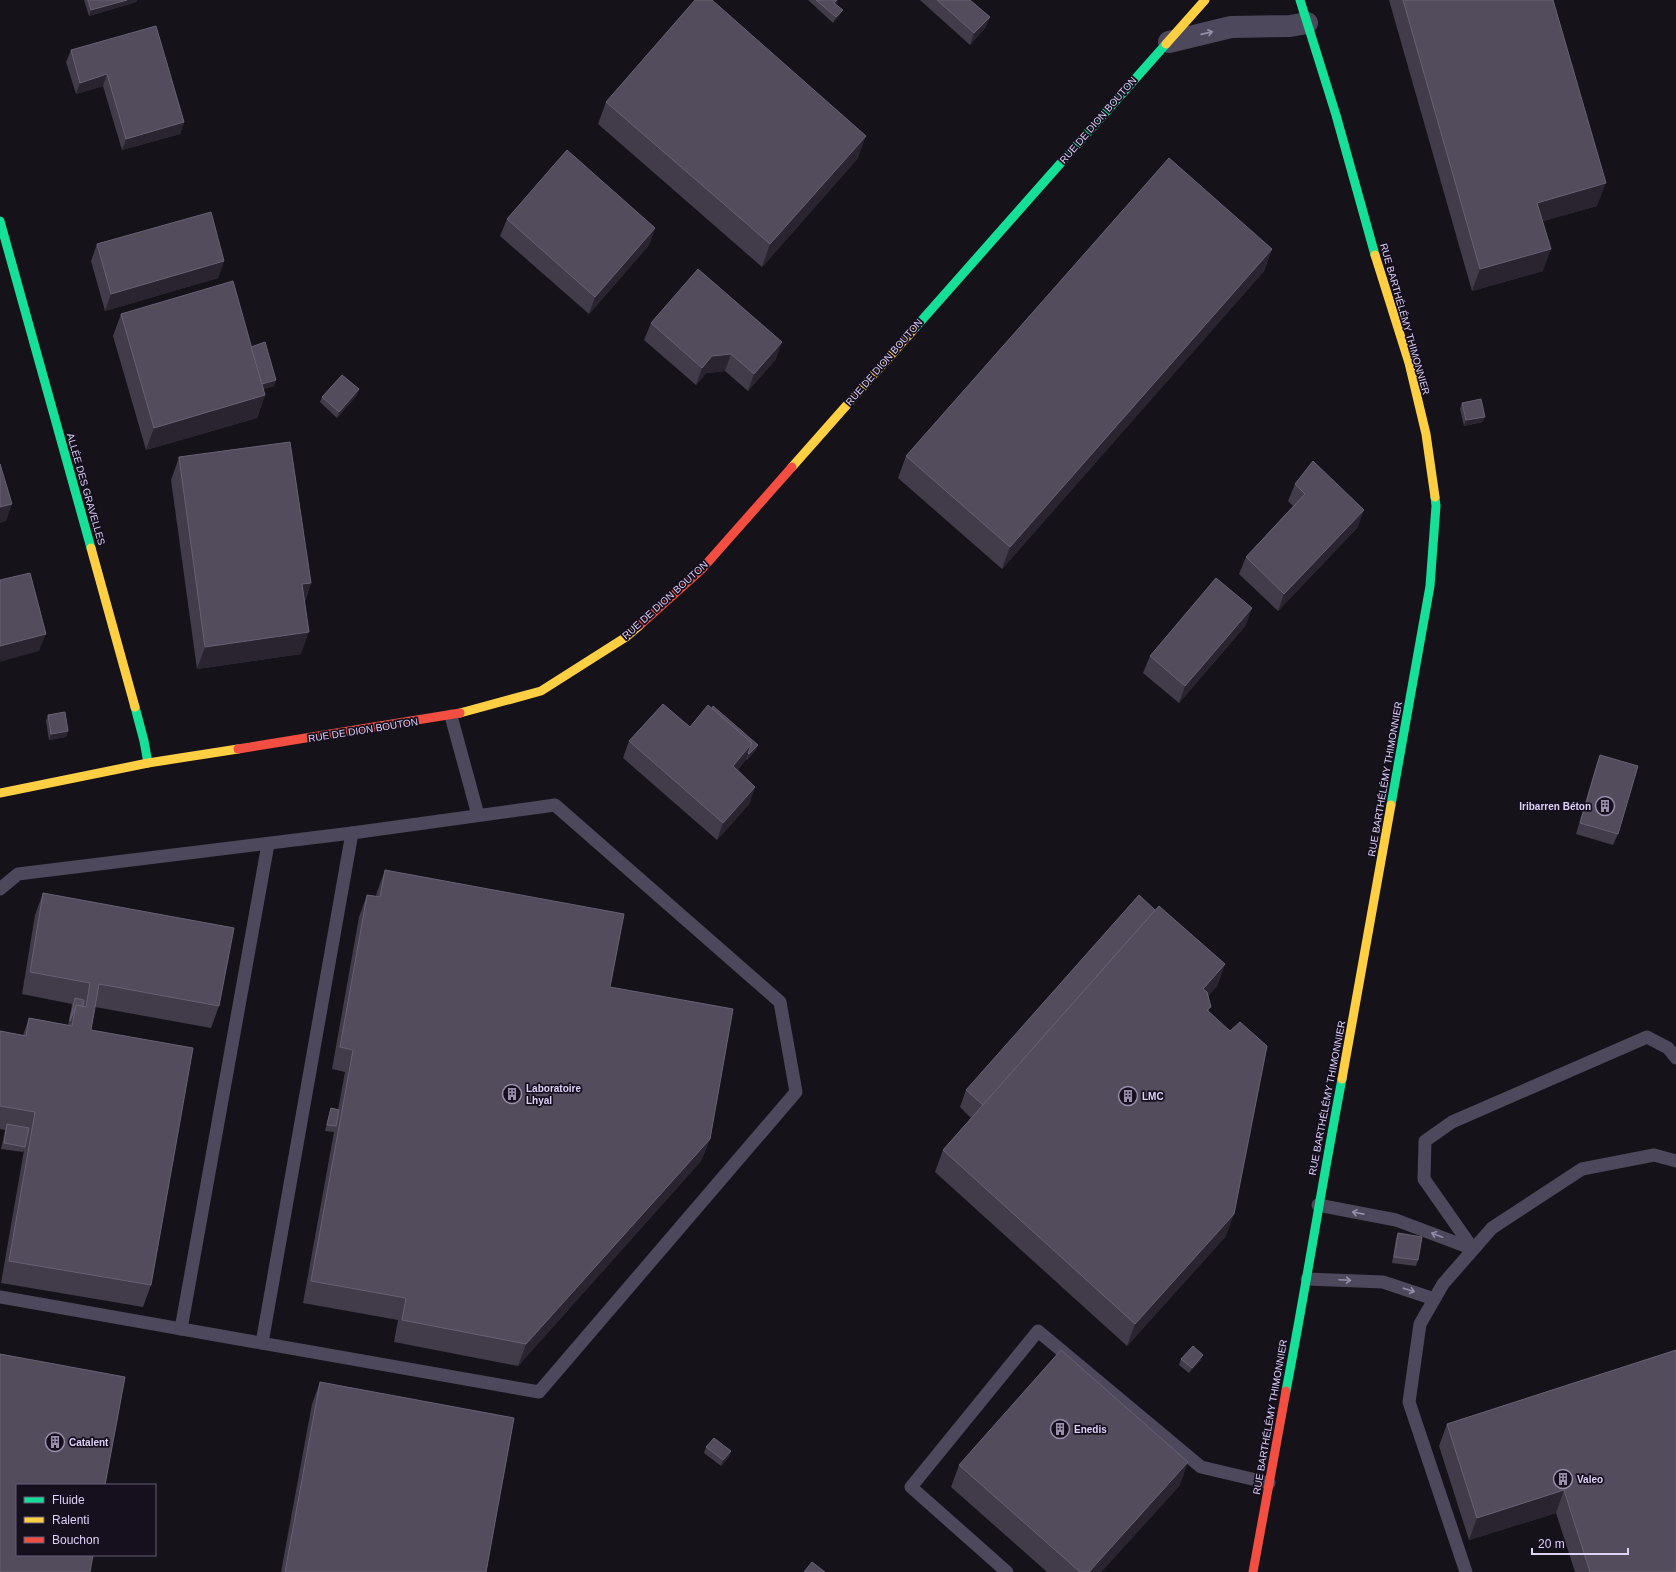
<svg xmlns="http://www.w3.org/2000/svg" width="1676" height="1572" font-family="Arial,sans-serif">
  <rect width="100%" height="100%" fill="#16121a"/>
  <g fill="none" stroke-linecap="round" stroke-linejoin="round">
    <!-- lane -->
    <g stroke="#4d485b" stroke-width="13">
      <path d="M451,716l27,99"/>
      <path d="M0,889l18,-15 334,-41 203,-28 225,197 16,90 -257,300 -539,-95"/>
      <path d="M1318,1205l78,15 77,29"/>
      <path d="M1473,1249l-49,-70 1,-38 27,-19 195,-85 21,11 8,10"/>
      <path d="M1307,1279l76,3 51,17"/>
      <path d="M181,1329l87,-485"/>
      <path d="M262,1343l90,-510"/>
      <path d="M1007,1572l-96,-85 127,-156 163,136 68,16"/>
      <path d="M1466,1572l-57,-170 11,-78 23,-40 49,-56 90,-59 72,-14 22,6"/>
    </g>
    <!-- street -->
    <path stroke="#4d485b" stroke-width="22" d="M1169,42l62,-15 59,-1 17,-3"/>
    <!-- fast -->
    <g stroke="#16e098" stroke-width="9">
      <path d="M1300,0l36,115 39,140"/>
      <path d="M0,221l91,327"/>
      <path d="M914,329l252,-285"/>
      <path d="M135,707l9,34 4,22"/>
      <path d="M1391,805l39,-219 6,-80 -1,-9"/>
      <path d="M1286,1391c20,-104 36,-208 56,-312"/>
    </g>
    <!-- slow -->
    <g stroke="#ffcf43" stroke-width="9">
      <path d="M1166,44l39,-44"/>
      <path d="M1375,255l34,108 17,71 9,63"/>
      <path d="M792,467l122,-138"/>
      <path d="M91,548l44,159"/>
      <path d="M460,713l81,-22 85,-54 14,-12"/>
      <path d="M0,793l148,-30 90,-14"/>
      <path d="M1342,1079l49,-274"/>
    </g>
    <!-- jam -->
    <g stroke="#f24e42" stroke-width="9">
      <path d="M640,625l61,-55 91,-103"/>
      <path d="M238,749l222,-36"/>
      <path d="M1253,1572l33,-181"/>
    </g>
  </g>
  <!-- wall -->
  <g fill="#413b4a">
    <path d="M84,0h53l-1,2 -47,14z"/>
    <path d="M808,0h30l-2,4 4,11 -7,8z"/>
    <path d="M920,0h50l20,17 -5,11 -15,17z"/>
    <path d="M1389,0h164l44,206 -54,15v50l-71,20z"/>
    <path d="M71,50l113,72 -4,12 -58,16 -19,-64 -27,8 -10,-32z"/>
    <path d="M606,102l252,56 -96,109 -164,-143z"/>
    <path d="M507,219l148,9 -6,17 -60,69 -89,-78z"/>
    <path d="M97,244l127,17 -6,17 -113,33 -14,-50z"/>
    <path d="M1272,249l-8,22 -262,298 -104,-91 8,-22z"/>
    <path d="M121,314l153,72 -11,3 2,6 -8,23 -111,32 -33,-114z"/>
    <path d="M651,323l125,36 -28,32 -23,-20 -19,2 -10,12 -52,-45z"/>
    <path d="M357,395l-20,23 -17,-16 2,-5z"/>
    <path d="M1462,403l23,14 -3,5 -18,4 -4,-17z"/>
    <path d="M179,457l132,126 -6,18 -4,53 -104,15 -26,-189z"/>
    <path d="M1295,484l63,43 -80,84 -39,-37 7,-17 47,-51 -5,-5z"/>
    <path d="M1246,625l-67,78 -36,-30 7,-17z"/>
    <path d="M48,715l20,16 -2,6 -17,3 -3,-19z"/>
    <path d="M690,727l66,23 -9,10 -1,-1 -8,11 17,17 -6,17 -32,36 -94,-82 6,-17z"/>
    <path d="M1600,755l18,79 -5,11 -37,-11 20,-68z"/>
    <path d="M385,870l225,117 100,152 -9,22 -183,205 -124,-24 4,-22 -95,-17 31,-171 -9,-1 4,-17 2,-6 7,2 7,-38 -13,-3 27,-152 8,-22 9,1 1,-4z"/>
    <path d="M43,893l176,113 -8,22 -116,-21 -4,23 60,255 -8,22 -142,-24 23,-133 -1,2 -22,-3 4,-19 -5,-1v-98l23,4 6,-17 39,7 4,-21 -50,-10 13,-79z"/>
    <path d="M1155,910l70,54 -8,22 -9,10 1,16 17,224 -99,110 -192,-174 8,-22 28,-32 -11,-11 6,-17z"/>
    <path d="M1398,1233l20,27 -2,6 -24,-3 4,-24z"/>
    <path d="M1676,1350v222h-101l-19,-59 -87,27 -30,-94 8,-22z"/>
    <path d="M1181,1359l20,1 -12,13 -10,-8z"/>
    <path d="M320,1382l166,190h-205l31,-168z"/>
    <path d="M706,1447l25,4 -2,6 -8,9 -17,-13z"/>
    <path d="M959,1465l221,20 -79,87h-54l-96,-85z"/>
  </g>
  <!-- shaded-wall -->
  <g fill="#29242f">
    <path d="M127,0h10l-1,2 -47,14 2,-6z"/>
    <path d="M837,0h1l-1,3 -5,6 2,-6z"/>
    <path d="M843,10l-3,5 -7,8 3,-6z"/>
    <path d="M990,17l-5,11 -15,17 4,-12z"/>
    <path d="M107,74l-4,12 -27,8 4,-11z"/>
    <path d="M184,122l-4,12 -58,16 4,-11z"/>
    <path d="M866,136l-8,22 -96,109 8,-23z"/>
    <path d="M1606,183l-9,23 -68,19 8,-22z"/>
    <path d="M655,228l-6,17 -60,69 6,-17z"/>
    <path d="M1272,249l-8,22 -262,298 8,-22z"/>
    <path d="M1551,249l-8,22 -71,20 8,-22z"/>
    <path d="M224,261l-6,17 -113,33 6,-17z"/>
    <path d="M782,342l-6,17 -28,32 6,-17z"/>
    <path d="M731,354l-6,17 -19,2 -10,12 6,-17 10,-12z"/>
    <path d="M276,380l-2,6 -24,6 2,-5z"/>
    <path d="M359,389l-2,6 -20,23 2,-6z"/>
    <path d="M265,395l-8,23 -111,32 8,-22z"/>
    <path d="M1485,417l-3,5 -18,4 2,-6z"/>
    <path d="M12,504l-6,17 -6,2v-16z"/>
    <path d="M1364,510l-6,17 -80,84 6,-17z"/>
    <path d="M311,583l-8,22 -1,-21z"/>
    <path d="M1252,608l-6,17 -67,78 6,-17z"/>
    <path d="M309,632l-8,22 -104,15 8,-22z"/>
    <path d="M46,634l-7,17 -39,11v-16z"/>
    <path d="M68,731l-2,6 -17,3 2,-6z"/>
    <path d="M752,743l-6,17 -19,23 6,-17z"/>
    <path d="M758,745l-2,5 -9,10 2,-6z"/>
    <path d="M755,787l-6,17 -32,36 6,-17z"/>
    <path d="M1225,964l-8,22 -22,25 8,-22z"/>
    <path d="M710,1139l-9,22 -183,205 8,-22z"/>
    <path d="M1234,1214l-8,22 -99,110 8,-22z"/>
    <path d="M1203,1355l-2,5 -12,13 3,-5z"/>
    <path d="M731,1451l-2,6 -8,9 2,-6z"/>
    <path d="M1188,1462l-8,23 -79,87h-12z"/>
    <path d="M1564,1490l-8,23 -87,27 8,-22z"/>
  </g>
  <!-- building -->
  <g fill="#524c5d" stroke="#686175">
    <path d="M88,0h39l-36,10z"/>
    <path d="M695,0h17l154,136 -96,108 -164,-142z"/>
    <path d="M816,0h21l-3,3 9,7 -7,7z"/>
    <path d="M937,0h33l20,17 -16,16z"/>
    <path d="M1403,0h150l53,183 -69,20 14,46 -71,20z"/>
    <path d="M156,26l28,96 -58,17 -19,-65 -27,9 -9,-33z"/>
    <path d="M567,150l88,78 -60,69 -88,-78z"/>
    <path d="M1169,158l103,91 -262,298 -104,-91z"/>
    <path d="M211,212l13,49 -113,33 -14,-50z"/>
    <path d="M698,269l84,73 -28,32 -23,-20 -19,2 -10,12 -51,-45z"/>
    <path d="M233,281l32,114 -111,33 -33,-114z"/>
    <path d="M265,342l11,38 -14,4 -11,-37z"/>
    <path d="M342,375l17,14 -20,23 -17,-15z"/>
    <path d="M1481,399l4,18 -19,3 -4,-17z"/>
    <path d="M290,442l21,141 -9,1 7,48 -104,15 -26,-190z"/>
    <path d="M1313,461l51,49 -80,84 -38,-37 59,-63 -10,-10z"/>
    <path d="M0,464l12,40 -12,3z"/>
    <path d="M30,573l16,61 -46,12v-66z"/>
    <path d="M1216,578l36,30 -67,78 -35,-30z"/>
    <path d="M663,704l27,23 18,-22 44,38 -19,23 22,21 -32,36 -94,-82z"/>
    <path d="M713,706l45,39 -9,9 -1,-1 4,-10 -40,-35z"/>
    <path d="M65,712l3,19 -17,3 -3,-19z"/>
    <path d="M1600,755l38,11 -20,68 -38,-11z"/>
    <path d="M385,870l239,44 -14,73 123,22 -23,130 -184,205 -124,-24 4,-22 -95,-17 42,-231 -13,-3 27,-152 13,2z"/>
    <path d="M43,893l191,35 -15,78 -120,-22 -8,46 102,18 -42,237 -142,-24 26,-149 -35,-6v-75l26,5 3,-18 43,8 4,-21 10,2 4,-24 -60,-11z"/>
    <path d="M1139,895l16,15 -172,195 -17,-15z"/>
    <path d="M1159,906l66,58 -22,25 4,3 4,15 -4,3 23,21 10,-9 27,24 -33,168 -99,110 -192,-174z"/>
    <path d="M75,998l9,2 -1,6 -7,-1 -6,16z"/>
    <path d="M331,1108l8,2 -3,16 -9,-1z"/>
    <path d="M7,1124l22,4 -4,19 -21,-4z"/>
    <path d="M1398,1233l24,4 -4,23 -24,-3z"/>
    <path d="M1193,1346l10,9 -11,13 -11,-9z"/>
    <path d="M1061,1350l127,112 -99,110h-9l-121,-107z"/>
    <path d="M1676,1350v222h-86l-26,-82 -87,28 -30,-94z"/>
    <path d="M0,1354l125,23 -20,108h-88v70h76l-3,17h-90z"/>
    <path d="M320,1382l194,36 -28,154h-201z"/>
    <path d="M714,1438l17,13 -8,9 -17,-13z"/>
    <path d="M812,1562l13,10h-21z"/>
  </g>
  <!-- one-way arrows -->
  <defs><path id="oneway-shaft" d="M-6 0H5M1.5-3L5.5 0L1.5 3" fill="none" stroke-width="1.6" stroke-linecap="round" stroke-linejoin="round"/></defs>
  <g stroke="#968daa">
    <use href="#oneway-shaft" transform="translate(1207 33) rotate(-13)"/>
    <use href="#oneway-shaft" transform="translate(1358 1213) rotate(-169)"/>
    <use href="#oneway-shaft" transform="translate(1437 1235) rotate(-159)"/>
    <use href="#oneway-shaft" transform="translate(1345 1280) rotate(3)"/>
    <use href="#oneway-shaft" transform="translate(1409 1290) rotate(18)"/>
  </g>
  <!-- icons -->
  <defs>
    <symbol id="building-ring" viewBox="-11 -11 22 22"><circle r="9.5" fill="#150f1e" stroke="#998fab" stroke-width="1.5"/><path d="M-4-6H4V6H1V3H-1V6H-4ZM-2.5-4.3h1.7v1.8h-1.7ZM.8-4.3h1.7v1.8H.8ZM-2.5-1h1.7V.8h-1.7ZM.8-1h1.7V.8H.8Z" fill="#998fab"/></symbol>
  </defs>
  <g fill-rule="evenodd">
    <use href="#building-ring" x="1594" y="795" width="22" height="22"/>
    <use href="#building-ring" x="501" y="1083" width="22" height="22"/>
    <use href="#building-ring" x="1117" y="1085" width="22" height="22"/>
    <use href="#building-ring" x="1049" y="1418" width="22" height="22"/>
    <use href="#building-ring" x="44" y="1431" width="22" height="22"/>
    <use href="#building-ring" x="1552" y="1468" width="22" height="22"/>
  </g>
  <g text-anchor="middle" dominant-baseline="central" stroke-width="3.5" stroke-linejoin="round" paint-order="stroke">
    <!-- street labels -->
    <g font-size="10" fill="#dfd2f9" stroke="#150f1e">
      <text transform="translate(1098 120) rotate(-49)">RUE DE DION BOUTON</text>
      <text transform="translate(1405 319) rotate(74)">RUE BARTHÉLÉMY THIMONNIER</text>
      <text transform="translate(884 362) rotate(-49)">RUE DE DION BOUTON</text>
      <text transform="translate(86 489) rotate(74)">ALLÉE DES GRAVELLES</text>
      <text transform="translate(665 600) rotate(-42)">RUE DE DION BOUTON</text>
      <text transform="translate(363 730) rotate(-9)">RUE DE DION BOUTON</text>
      <text transform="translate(1385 779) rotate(-80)">RUE BARTHÉLÉMY THIMONNIER</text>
      <text transform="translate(1327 1098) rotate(-79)">RUE BARTHÉLÉMY THIMONNIER</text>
      <text transform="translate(1270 1417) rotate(-80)">RUE BARTHÉLÉMY THIMONNIER</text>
    </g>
    <!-- poi labels -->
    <g font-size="10" font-weight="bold" fill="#dfd2f9" stroke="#150f1e" text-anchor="start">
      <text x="1591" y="806" text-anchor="end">Iribarren Béton</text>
      <text x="526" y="1088">Laboratoire<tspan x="526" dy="12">Lhyal</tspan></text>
      <text x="1142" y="1096">LMC</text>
      <text x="1074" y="1429">Enedis</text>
      <text x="69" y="1442">Catalent</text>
      <text x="1577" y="1479">Valeo</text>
    </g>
  </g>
  <!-- legend -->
  <rect x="16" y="1484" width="140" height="72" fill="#150f1e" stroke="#665d76"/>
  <rect x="24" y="1497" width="20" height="6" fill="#16e098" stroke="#665d76"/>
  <text x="52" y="1504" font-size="12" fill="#dfd2f9">Fluide</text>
  <rect x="24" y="1517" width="20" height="6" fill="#ffcf43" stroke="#665d76"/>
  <text x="52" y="1524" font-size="12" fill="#dfd2f9">Ralenti</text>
  <rect x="24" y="1537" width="20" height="6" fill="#f24e42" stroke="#665d76"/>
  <text x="52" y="1544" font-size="12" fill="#dfd2f9">Bouchon</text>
  <!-- scale -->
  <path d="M1532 1548v6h96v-6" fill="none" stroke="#dfd2f9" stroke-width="2"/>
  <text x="1538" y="1548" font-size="12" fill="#dfd2f9" stroke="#150f1e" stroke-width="3" paint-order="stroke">20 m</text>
</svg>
